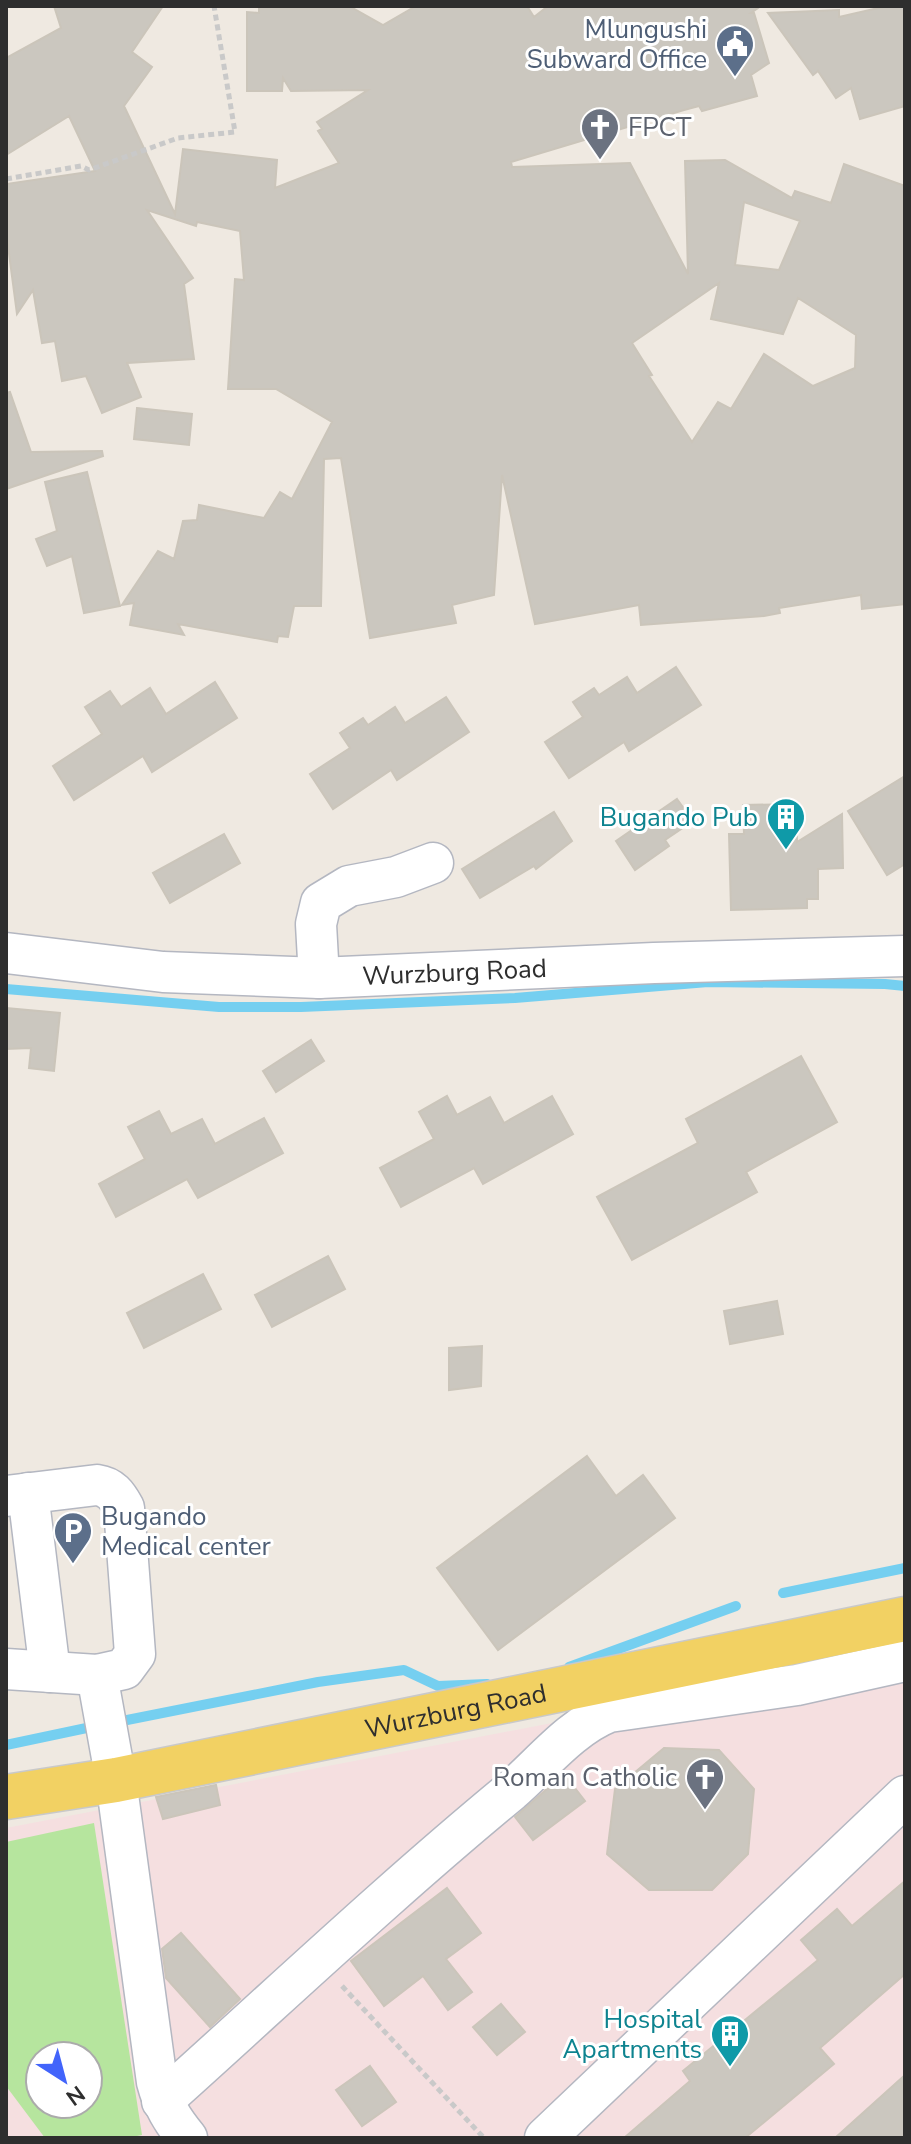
<svg xmlns="http://www.w3.org/2000/svg" width="911" height="2144" font-family="'Nunito Sans',sans-serif">
  <rect width="100%" height="100%" fill="#efe9e1"/>
  <!-- medical -->
  <path fill="#f5dfe0" fill-rule="evenodd" d="M905,1655v483h-899v-310zM40,2056h48v48h-48z"/>
  <!-- green -->
  <path fill="#b6e59e" fill-rule="evenodd" d="M94,1823l48,312 -15,3h-82l-39,-52v-244zM40,2056h48v48h-48z"/>
  <g fill="none" stroke-linecap="round" stroke-linejoin="round">
    <!-- stream -->
    <g stroke="#75cff0" stroke-width="10">
      <path d="M6,989l213,18h82l214,-9 193,-16 177,2 20,2"/>
      <path d="M783,1593l122,-25"/>
      <path d="M569,1667l167,-61"/>
      <path d="M112,1723l206,-41 86,-12 34,16 49,-2"/>
      <path d="M6,1745l90,-19"/>
    </g>
  </g>
  <!-- building -->
  <g fill="#cbc7bf" stroke="#cbc5ba" stroke-width="2" fill-rule="evenodd">
    <path d="M54,6h109l-31,46 20,15 -28,39 51,108 8,-65 94,11 -2,28 64,-25 -21,-32 4,-2 -5,-7 51,-32 -77,1 -8,-13 -1,13h-35v-79l12,1v-7h90l34,19 33,-19h111l7,11 14,-11h213l-10,7h3l15,50 -18,12 6,21 -55,15 -3,-5 -15,4 -173,52 1,5 118,-4 58,111 -3,-113 40,-1 67,38 3,-7 36,12 13,-39 61,22v418l-43,5 -1,-14 -82,13 1,5 -16,3 -123,9 -2,-20 -104,19 -33,-149 -8,120 -42,10 4,18 -86,15 -29,-180 -17,1 -3,147h-27l-6,31 -10,-1 -1,6 -99,-18 6,11 -54,-10 4,-22 -12,2 36,-54 16,8 9,-38 14,-1 2,-15 65,13 16,-26 12,7 40,-77 -56,-33h-48l7,-110 9,1 -4,-49 -43,-9 -1,4 -49,-16 46,68 -9,6 10,75 -67,4 14,34 -39,16 -16,-37 -24,5 -7,-40 -13,2 -9,-53 -16,24 -11,-83v-47l89,-13 -26,-55 -63,39v-97l55,-30zM744,202l56,19 -21,49 -44,-5zM719,283l-8,36 72,15 15,-36 58,37 -1,33 -42,18 -49,-32 -33,55 -13,-7 -26,40 -43,-66 3,-1 -20,-32z"/>
    <path d="M887,6h18v100l-45,13 -9,-31 -15,10 -18,-27 -5,4 -45,-62 71,-3v7z"/>
    <path d="M10,392l21,60 71,-1 1,5 -97,33v-96z"/>
    <path d="M137,408l55,6 -3,31 -55,-6z"/>
    <path d="M87,472l33,134 -36,7 -12,-57 -25,10 -11,-27 21,-8 -12,-49z"/>
    <path d="M676,667l25,38 -72,46 -5,-9 -55,36 -24,-36 38,-25 -10,-15 21,-14 5,7 28,-18 10,16z"/>
    <path d="M215,682l22,36 -85,54 -9,-16 -69,44 -21,-34 49,-32 -17,-27 25,-16 11,16 29,-19 16,26z"/>
    <path d="M446,697l23,35 -72,48 -6,-10 -58,39 -23,-35 40,-26 -10,-15 23,-15 5,7 27,-18 10,16z"/>
    <path d="M905,776v88l-18,11 -39,-64z"/>
    <path d="M677,799l16,22 -28,19 4,6 -34,24 -19,-29z"/>
    <path d="M796,804l1,38 45,-28 1,54 -25,1v30h-11v9l-76,2 -2,-76h15l-1,-29z"/>
    <path d="M554,812l18,29 -36,28 -2,-3 -54,32 -18,-29z"/>
    <path d="M224,834l16,29 -70,40 -17,-30z"/>
    <path d="M6,1008l54,5 -6,58 -25,-3 2,-20 -25,1z"/>
    <path d="M311,1040l13,21 -48,31 -13,-21z"/>
    <path d="M801,1056l36,66 -91,50 11,20 -125,68 -35,-63 101,-54 -12,-24z"/>
    <path d="M447,1096l10,19 33,-18 14,26 48,-27 21,38 -90,50 -9,-16 -73,39 -21,-39 54,-29 -15,-27z"/>
    <path d="M159,1111l12,23 31,-15 13,25 49,-26 19,35 -85,45 -11,-19 -71,38 -17,-33 46,-25 -17,-32z"/>
    <path d="M328,1256l17,33 -73,38 -17,-32z"/>
    <path d="M203,1274l18,35 -77,39 -17,-35z"/>
    <path d="M777,1301l6,33 -53,10 -6,-33z"/>
    <path d="M482,1346l-1,40 -32,4v-42z"/>
    <path d="M587,1456l29,40 27,-21 32,43 -177,132 -61,-82z"/>
    <path d="M664,1748l55,2 35,39 -6,65 -36,36h-63l-42,-36 8,-65z"/>
    <path d="M564,1774l21,27 -52,39 -18,-23z"/>
    <path d="M216,1785l4,20 -57,14 -7,-22z"/>
    <path d="M905,1881v93l-85,74 14,16 -89,74h-121l66,-57 -7,-10 135,-111 -17,-20 36,-31 15,17z"/>
    <path d="M447,1888l34,45 -35,26 26,33 -24,18 -25,-34 -39,30 -33,-45z"/>
    <path d="M181,1933l59,66 -30,28 -44,-49 -4,-29z"/>
    <path d="M501,2004l24,28 -28,23 -24,-28z"/>
    <path d="M370,2066l26,36 -34,24 -26,-36z"/>
    <path d="M905,2075v63h-70z"/>
  </g>
  <g fill="none" stroke-linecap="round" stroke-linejoin="round">
    <defs>
      <g id="minor">
        <path id="s1" d="M6,953l157,19 156,6 335,-15 251,-7"/>
        <path d="M319,978l-3,-54 5,-21 28,-17 47,-9 37,-14"/>
        <path d="M28,1493l22,179"/>
        <path d="M6,1496l91,-11c14,2 20,10 27,23l11,146 -11,15 -27,6 -91,-6"/>
        <path d="M97,1675l19,105 41,302c6,23 15,38 30,56"/>
        <path d="M162,2101c116,-104 229,-211 349,-310 31,-27 60,-64 98,-79l188,-27 108,-24"/>
        <path d="M545,2138l360,-342"/>
      </g>
      <g id="major">
        <path id="s2" d="M6,1797l110,-17 789,-161"/>
      </g>
    </defs>
    <!-- minor casing -->
    <use href="#minor" stroke="#b4b7c1" stroke-width="43"/>
    <!-- major casing -->
    <use href="#major" stroke="#c9c9c9" stroke-width="47"/>
    <!-- path -->
    <g stroke="#c9c9c9" stroke-width="5" stroke-dasharray="6 4" stroke-linecap="butt">
      <path d="M6,179l75,-13 8,4 89,-32 57,-6 -21,-126"/>
      <path d="M342,1986l142,152"/>
    </g>
    <!-- minor -->
    <use href="#minor" stroke="#fff" stroke-width="40"/>
    <!-- major -->
    <use href="#major" stroke="#f2d163" stroke-width="44"/>
  </g>
  <!-- icons -->
  <defs>
    <symbol id="civic-pin" viewBox="-11 -11 22 30"><path d="M0 17L-7.5 6A9.5 9.5 0 1 1 7.5 6Z" fill="#5c6f8a" stroke="#fff"/><path d="M-.6-6.5H3V-4.5H.6V-3L4-1V1h2V6H-6V1h2V-1L-.6-3ZM-1.2 2.5V6h2.4V2.5Z" fill="#fff"/></symbol>
    <symbol id="church-pin" viewBox="-11 -11 22 30"><path d="M0 17L-7.5 6A9.5 9.5 0 1 1 7.5 6Z" fill="#6b7280" stroke="#fff"/><path d="M-1.2-6h2.4v3.5h3.3v2.4h-3.3V6h-2.4V-.1h-3.3v-2.4h3.3Z" fill="#fff"/></symbol>
    <symbol id="building-pin" viewBox="-11 -11 22 30"><path d="M0 17L-7.5 6A9.5 9.5 0 1 1 7.5 6Z" fill="#0f9aa8" stroke="#fff"/><path d="M-4-6H4V6H1V3H-1V6H-4ZM-2.5-4.3h1.7v1.8h-1.7ZM.8-4.3h1.7v1.8H.8ZM-2.5-1h1.7V.8h-1.7ZM.8-1h1.7V.8H.8Z" fill="#fff"/></symbol>
    <symbol id="parking-pin" viewBox="-11 -11 22 30"><path d="M0 17L-7.5 6A9.5 9.5 0 1 1 7.5 6Z" fill="#5c6f8a" stroke="#fff"/><path d="M-3.5-5.5H1a3.5 3.5 0 0 1 0 7H-1V5.5H-3.5ZM-1-3.4V-.6H.8a1.4 1.4 0 0 0 0-2.8Z" fill="#fff"/></symbol>
  </defs>
  <g fill-rule="evenodd">
    <use href="#civic-pin" x="713" y="22" width="44" height="60"/>
    <use href="#church-pin" x="578" y="105" width="44" height="60"/>
    <use href="#building-pin" x="764" y="795" width="44" height="60"/>
    <use href="#parking-pin" x="51" y="1509" width="44" height="60"/>
    <use href="#church-pin" x="683" y="1755" width="44" height="60"/>
    <use href="#building-pin" x="708" y="2012" width="44" height="60"/>
  </g>
  <g text-anchor="middle" dominant-baseline="central" stroke-width="6" stroke-linejoin="round" paint-order="stroke">
    <!-- service labels -->
    <g font-size="26" fill="#4e5e75" stroke="#fff" text-anchor="end">
      <text x="707" y="29">Mlungushi<tspan x="707" dy="30">Subward Office</tspan></text>
      <text x="101" y="1516" text-anchor="start">Bugando<tspan x="101" dy="30">Medical center</tspan></text>
    </g>
    <!-- worship labels -->
    <g font-size="26" fill="#5b616d" stroke="#fff" text-anchor="start">
      <text x="628" y="127">FPCT</text>
      <text x="677" y="1777" text-anchor="end">Roman Catholic</text>
    </g>
    <!-- culture labels -->
    <g font-size="26" fill="#0d838f" stroke="#fff" text-anchor="end">
      <text x="758" y="817">Bugando Pub</text>
      <text x="702" y="2019">Hospital<tspan x="702" dy="30">Apartments</tspan></text>
    </g>
    <!-- street labels -->
    <g font-size="26" fill="#2e2e2e" stroke="#fff">
      <text stroke="none"><textPath href="#s1" startOffset="450">Wurzburg Road</textPath></text>
      <text stroke="none"><textPath href="#s2" startOffset="458">Wurzburg Road</textPath></text>
    </g>
  </g>
  <!-- border -->
  <rect width="911" height="2144" fill="none" stroke="#2e2e2e" stroke-width="16"/>
  <!-- north arrow -->
  <g transform="translate(64 2080) rotate(144)"><circle r="38" fill="#ffffff" stroke="#ababab" stroke-width="2"/>
  <path d="M0-6L14 30L0 20L-14 30Z" fill="#4264fb"/>
  <text y="-12" font-size="22" font-weight="bold" text-anchor="middle" fill="#2e2e2e">N</text>
  </g>
</svg>
